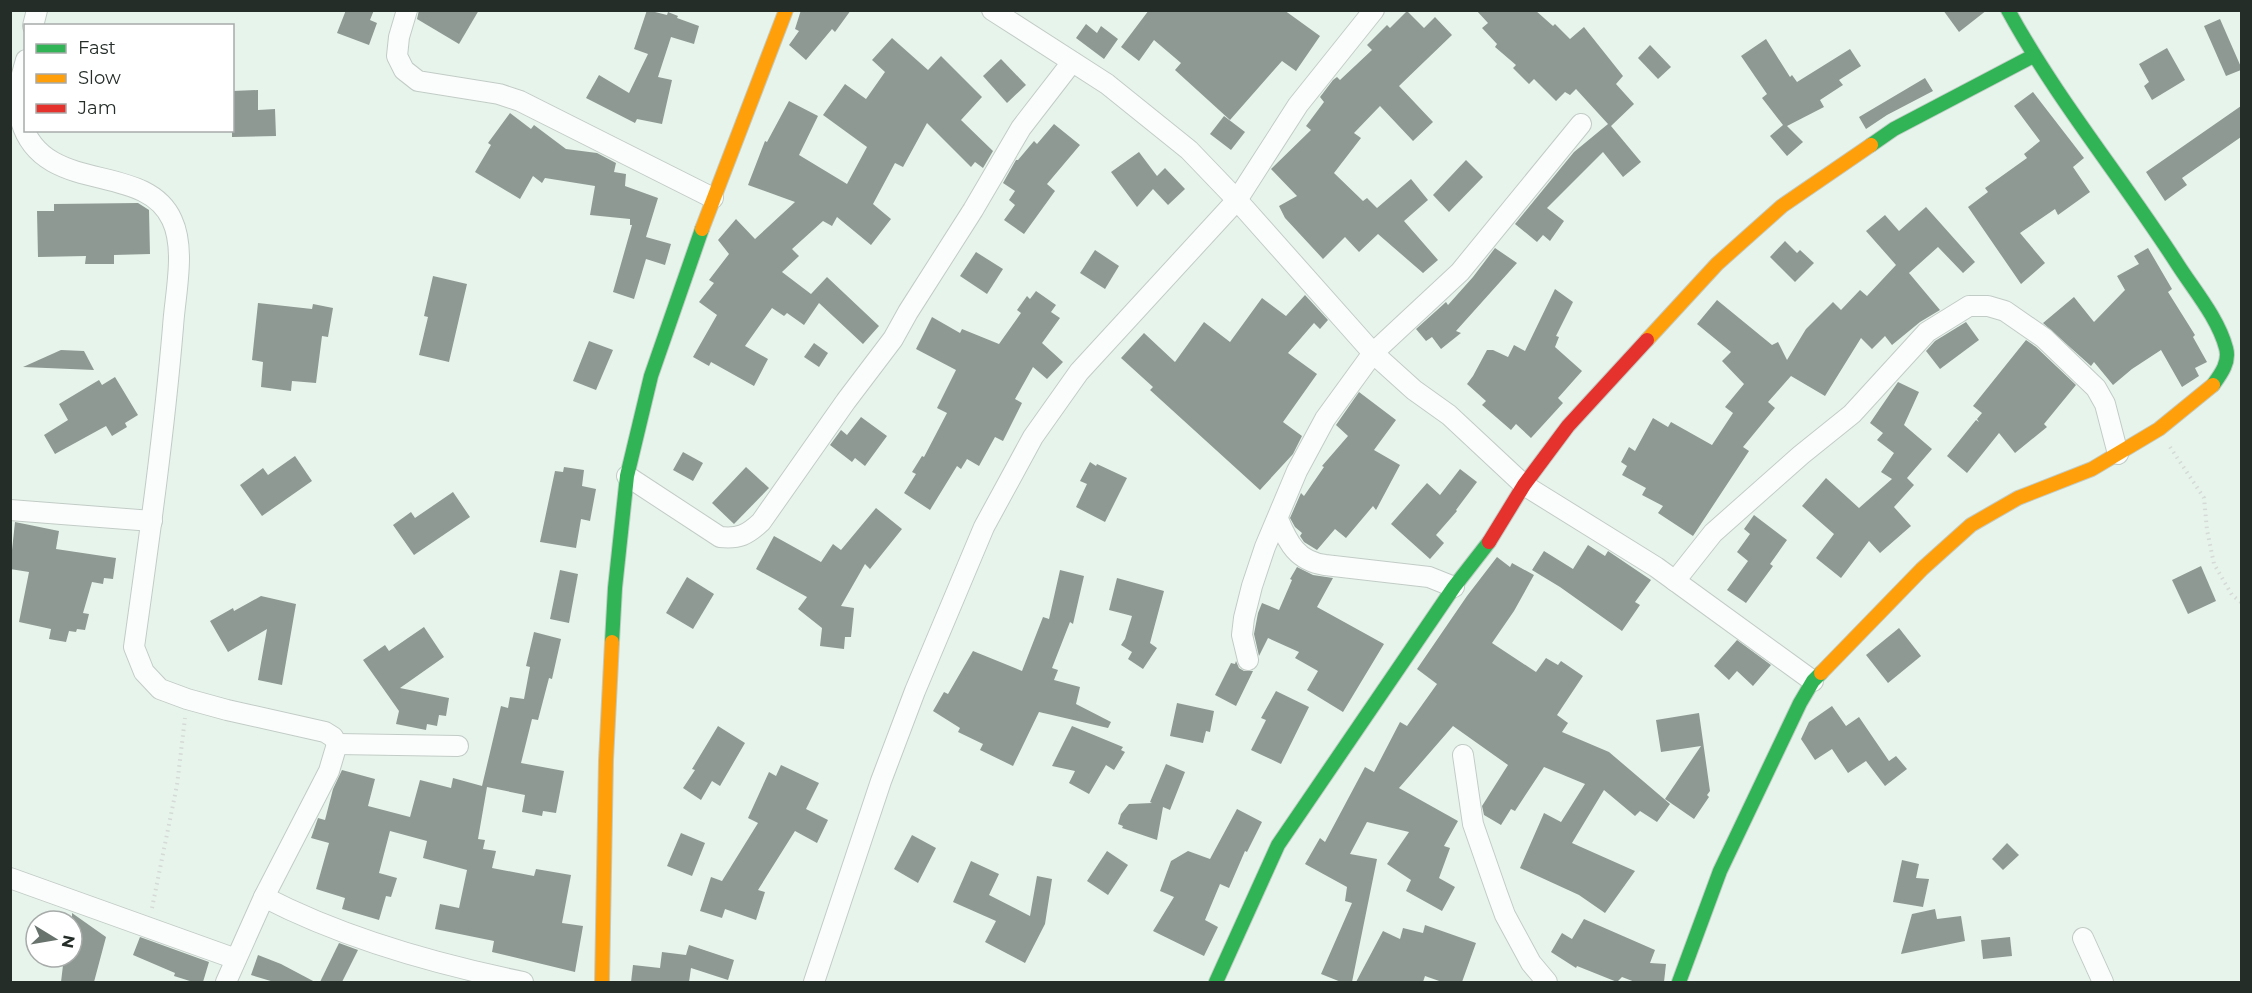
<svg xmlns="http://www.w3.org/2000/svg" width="2252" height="993" font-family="Montserrat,sans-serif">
  <rect width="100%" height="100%" fill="#e7f4ec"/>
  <!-- building -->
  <g fill="#8e9993">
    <path d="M346,10h28l-4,10 7,3 -8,22 -32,-12z"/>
    <path d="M419,10h60l-20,34 -42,-25z"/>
    <path d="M647,10l20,5 1,-3 10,4 -1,2 22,8 -5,18 -23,-7 -13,40 14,3 -10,44 -25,-5 -2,4 -49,-25 13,-23 30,18 19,-39 -14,-5z"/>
    <path d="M801,10h50l-16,22 -3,-3 -26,31 -17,-15 10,-14 -4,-2z"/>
    <path d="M1149,10h135l36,26 -24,35 -14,-10 -52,59 -55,-50 6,-7 -27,-23 -15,21 -18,-14z"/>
    <path d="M1476,10h59l18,16 2,-2 15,15 14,-12 39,49 -7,8 18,20 -23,22 30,36 -18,15 -20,-25 -56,56 17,13 -14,20 -7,-6 -6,7 -22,-18 59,-72 34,-28 -32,-35 -6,6 -5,-3 -9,9 -22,-22 -5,5 -16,-16 3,-3 -21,-18 2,-3 -15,-16 6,-5z"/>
    <path d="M1943,10h44l-28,22z"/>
    <path d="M1407,11l17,17 11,-11 17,18 -53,51 34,36 -20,19 -33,-35 -26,27 7,5 -27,35 29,28 4,-3 10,10 34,-29 17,21 -24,21 34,39 -15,13 -45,-39 -19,18 -14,-15 -22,22 -38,-41 -6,-12 18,-10 -26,-27 40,-39 -5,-4 18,-24 -4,-5 13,-17 4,-3 3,3 32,-30 -5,-5 20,-20 3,3z"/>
    <path d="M2220,19l21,48v3l-15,6 -22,-50z"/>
    <path d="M1086,24l11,9 4,-7 17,13 -14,20 -28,-21z"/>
    <path d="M892,38l36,32 13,-14 41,41 -21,23 32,31 -10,17 -8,-6 -4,5 -44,-44 -24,44 -8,-4 -22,41 18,15 -20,26 -34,-28 -5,9 -9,-5 -31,28 7,7 -17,16 29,22 16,-17 52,49 -16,18 -44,-41 -15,22 -17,-12 -3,3 -12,-8 -27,38 23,13 -14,27 -43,-24 -2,4 -16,-9 24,-42 -18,-13 15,-19 -5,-3 20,-26 -11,-14 18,-21 19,20 40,-37 -47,-17 17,-44 2,1 22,-41 29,15 -19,39 48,29 20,-37 -44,-32 22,-31 21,15 19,-27 -13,-12z"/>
    <path d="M1766,39l24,38 2,-2 5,7 53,-33 11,17 -22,14 4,5 -23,15 4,7 -37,19 16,16 -16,14 -17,-20 13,-11 -21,-27 5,-4 -26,-38z"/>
    <path d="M1650,45l21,22 -13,12 -20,-21z"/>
    <path d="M2167,48l18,32 -33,20 -8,-14 5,-4 -10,-18z"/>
    <path d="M1001,59l25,26 -19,18 -24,-27z"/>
    <path d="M1925,78l8,13 -46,24 -21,14 -7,-12z"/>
    <path d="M258,90v20l17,-1 1,27 -44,1v-46z"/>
    <path d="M2033,92l51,66 -11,9 17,25 -32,23 -3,-6 -35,24 25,30 -24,21 -53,-77 20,-15 -3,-4 42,-30 -3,-4 16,-13 -26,-35z"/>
    <path d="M2241,106v31l-59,41 5,7 -22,16 -19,-29z"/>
    <path d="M510,113l21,16 3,-4 32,24 31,4 19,10 -2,9 12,2 -1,12 33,12 -12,39 25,7 -6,21 -19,-6 -12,40 -21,-7 19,-67h-2v-6l-40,-4 5,-29 -50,-8 -3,5 -9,-7 -13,23 -45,-27 16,-27 -3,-2z"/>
    <path d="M1224,116l21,16 -14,18 -21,-16z"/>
    <path d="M1054,124l26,21 -33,39 8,7 -31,43 -20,-14 11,-15 -6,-5 6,-9 -12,-8 13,-23h2l16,-19 3,3z"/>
    <path d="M1139,152l18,24 8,-8 20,21 -17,16 -15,-16 -16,18 -26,-35z"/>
    <path d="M1466,160l17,17 -34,35 -16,-17z"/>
    <path d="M138,203l11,7 1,44 -36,1v9h-29l1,-8 -48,1 -1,-46h17v-7z"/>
    <path d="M1926,207l49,55 -12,11 -25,-26 -29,26 31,37 -20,12 -28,23 -7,-9 -13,13 -11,-11 -36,58 -34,-20 -23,26 7,6 -32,39 6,4 -56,85 -35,-23 5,-7 -21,-11 4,-7 -24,-13 5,-9 -6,-4 8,-15 6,4 18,-33 15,9 3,-5 41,23 21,-32 -8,-6 19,-23 -22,-23 9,-9 -34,-28 20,-24 55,45 6,-3 9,18 19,-31 27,-27 8,8 19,-20 7,6 29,-31 -30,-34 19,-16 14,16z"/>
    <path d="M1785,241l12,12 3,-3 14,13 -19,19 -25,-25z"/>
    <path d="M1495,248l22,15 -61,68 5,2 -20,16 -9,-12 -6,4 -10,-12 30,-27 2,3 25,-28z"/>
    <path d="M2148,248l24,41 -4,3 27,43 -2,2 14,25 -12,6 4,8 -17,11 -21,-37 -29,19 -19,16 -19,-23 -3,4 -48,-43 31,-26 20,25 31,-32 -8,-14 22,-12 -5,-8z"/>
    <path d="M1095,250l24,16 -14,23 -25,-16z"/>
    <path d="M976,252l27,17 -16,25 -27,-18z"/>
    <path d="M433,276l34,8 -18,78 -30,-7 9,-38 -4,-1z"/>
    <path d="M1555,289l18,13 -17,34 3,1 -4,10 27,24 -24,27 5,5 -32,35 -15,-14 -5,6 -29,-25 4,-4 -19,-17 6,-8 14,-26h6l15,7 6,-12 11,6z"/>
    <path d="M1036,291l20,14 -5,7 9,6 -18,25 21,19 -16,17 -14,-12 -18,32 7,4 -19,38 -8,-4 -16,29 -12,-7 -6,10 -4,-3 -27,44 -26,-17 12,-19 -4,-2 10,-16 2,1 23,-44 -10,-5 19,-38 -40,-21 16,-32 28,16 2,-4 37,15 22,-31 -4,-3 10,-14 3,3z"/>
    <path d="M1305,295l23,25 -8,9 -6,-6 -26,30 29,21 -34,48 19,14 -9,18 -33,36 -110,-100 3,-3 -32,-29 23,-25 31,29 29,-40 26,20 32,-44 24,18z"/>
    <path d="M258,303l54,6 1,-5 20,4 -5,29 -6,-1 -6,47 -24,-2 -1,10 -30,-4 2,-25 -11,-2z"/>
    <path d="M1966,322l13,18 -39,29 -14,-18 9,-10z"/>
    <path d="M2026,340l10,7 40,38 -32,39 3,3 -32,26 -16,-20 -32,40 -20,-17 29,-36 3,2 -2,-3 5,-6 -9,-7z"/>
    <path d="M589,341l24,9 -17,40 -23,-9z"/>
    <path d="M814,343l14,10 -9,14 -15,-10z"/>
    <path d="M61,350l23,1 10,19 -71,-3z"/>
    <path d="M115,377l23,38 -13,8 2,4 -15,9 -6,-10 -51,28 -11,-19 24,-15 -9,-16 40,-24 3,5z"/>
    <path d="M1898,382l21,10 -15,33 28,24 -25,29 7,7 -20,22 17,19 -31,27 -11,-12 -28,37 -25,-20 18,-24 -32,-28 24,-28 33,30 33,-29 -11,-7 13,-19 -17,-13 6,-7 -13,-10z"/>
    <path d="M1359,392l37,28 -22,30 26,15 -24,45 -3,-4 -27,32 -11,-9 -18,21 -13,-8 -4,-6 2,-3 -7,-6 -5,-9 11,-25 3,3 20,-29 -2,-1 26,-30 -12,-11z"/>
    <path d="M861,417l26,19 -22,30 -10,-8 -3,4 -22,-17 11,-15 6,5z"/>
    <path d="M683,452l20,11 -10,18 -20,-11z"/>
    <path d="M295,456l17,25 -50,35 -22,-31 23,-17 5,7z"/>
    <path d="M1090,462l6,4 1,-2 30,14 -22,44 -29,-15 11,-23 -7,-3z"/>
    <path d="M564,467l20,3 -2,16 14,3 -6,32 -9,-2 -5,29 -36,-6 15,-71 8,1z"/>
    <path d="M746,467l23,21 -35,36 -22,-21z"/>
    <path d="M1460,469l17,13 -21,28 1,1 -21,24 8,8 -14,16 -39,-35 36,-41 13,12z"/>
    <path d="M453,492l17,25 -56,38 -21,-30 18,-13 4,6z"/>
    <path d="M876,508l26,21 -32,40 -5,-5 -24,42 13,2 -3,29h-6l-1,12 -24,-3 2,-18 -24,-19 9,-12 -51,-28 18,-33 47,26 12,-18 8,6z"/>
    <path d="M1754,515l33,25 -17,24 3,2 -27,37 -19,-13 21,-29 -11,-9 13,-18 -6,-5z"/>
    <path d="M15,522l44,9 -3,18 60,9 -3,21 -9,-1 -1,6 -11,-2 -9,31 6,1 -4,16 -8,-1 -1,3 -7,-1 -3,11 -17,-3 2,-10 -32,-7 10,-50 -19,-3z"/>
    <path d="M1588,545l17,11 3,-5 43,29 -16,22 5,3 -18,26 -62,-44 -28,-17 12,-19 29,18z"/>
    <path d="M1497,557l13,10 2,-4 22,12 -20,36 -22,32 44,29 10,-14 12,7 3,-4 22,15 -26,39 11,8 -6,9 47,20 61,52 -13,18 -17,-11 -5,5 -31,-26 -32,53 63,28 -30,42 -26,-18 -59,-27 24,-55 17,9 24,-38 -41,-17 -29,44 -4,-2 -10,16 -17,-10 -2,-9 26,-41 -55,-39 -54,62 59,33 -14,25 6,2 -11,30 16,9 -13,24 -36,-20 5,-11 -24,-16 22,-32 -42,-10 -17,32 27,5 -25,123h-11l-20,-8 31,-71 -7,-2 2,-14 -42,-23 15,-26 5,4 40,-75 9,5 26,-50 7,4 30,-42 -20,-15 50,-73z"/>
    <path d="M2201,566l15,35 -28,13 -16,-34z"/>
    <path d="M1297,567l16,8 20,3 -16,29 67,37 -41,68 -36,-22 11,-19 -23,-13 4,-6 -31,-14 -9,18 -5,-22 4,-21 4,-10 17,7 13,-30 -2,-1z"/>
    <path d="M560,570l18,4 -9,49 -19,-4z"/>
    <path d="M1060,570l24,6 -11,48 -3,-2 -18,46 6,2 -4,10 26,7 -4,17 35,18 -3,6 -69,-16 -26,54 -33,-16 3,-6 -25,-12 2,-4 -27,-17 11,-19 4,2 25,-43 49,20 21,-54 6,2z"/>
    <path d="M687,577l27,17 -21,35 -27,-16z"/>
    <path d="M1117,578l47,13 -14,52 7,5 -14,21 -15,-10 4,-7 -11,-7 4,-6 7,-23 -23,-6z"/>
    <path d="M261,596l35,8 -14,81 -24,-5 9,-51 -39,23 -18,-31 23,-13 1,3z"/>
    <path d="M424,627l20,30 -44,31 49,10 -3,18 -7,-1 -2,11 -10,-2 -1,6 -30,-6 3,-13 -36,-51 22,-15 4,6z"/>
    <path d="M1899,628l22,28 -33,27 -22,-28z"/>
    <path d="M534,632l27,7 -9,40 -3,-1 -11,42 -6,-1 -11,44 43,8 -8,42 -13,-2 -1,5 -20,-4 3,-17 -38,-8 -9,52 7,1 -2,9 13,2 -4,17 42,8 2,-7 35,6 -9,48 21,3 -8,46 -83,-20 2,-11 -59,-12 5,-25 19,4 8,-38 -44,-12 4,-17 -37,-10 -11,42 18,5 -6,19 -5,-1 -7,24 -37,-11 3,-11 -29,-9 13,-46 -18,-5 7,-20 7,2 8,-31 9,-19 33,9 -7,27 42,11 10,-37 31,8 2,-10 29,8 19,-80 7,2 2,-11 14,2 6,-32 -4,-1z"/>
    <path d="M1737,640l34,25 -18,21 -16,-15 -8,9 -15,-14z"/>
    <path d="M1236,661l3,7 5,3h9l-17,35 -21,-11 16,-32 4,1z"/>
    <path d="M1276,691l33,16 -28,57 -30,-14 15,-30 -5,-2z"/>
    <path d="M1177,703l37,8 -4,21 -4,-1 -3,12 -33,-7z"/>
    <path d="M1832,706l14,20 13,-9 30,44 7,-5 11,13 -22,17 -19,-25 -18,12 -16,-24 -17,11 -14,-21 8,-17z"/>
    <path d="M1699,713l11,78 -3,4 2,2 -15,22 -29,-20 36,-53 -40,6 -5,-32z"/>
    <path d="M718,726l27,17 -25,43 -8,-5 -11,19 -18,-12 12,-18 -3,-1z"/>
    <path d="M1072,726l51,21 -2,3 4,2 -11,18 -8,-5 -17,29 -20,-11 6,-12 -23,-5z"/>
    <path d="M1166,764l19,8 -15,38 -7,-3 -6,33 -35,-12 1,-2 -5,-2 3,-10 8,-10 23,-1 -2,-1z"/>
    <path d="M781,765l38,18 -13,26 22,11 -11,23 -22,-12 -37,59 7,2 -9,28 -31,-11 -3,9 -22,-7 11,-34 11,4 36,-58 -10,-5 21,-46 7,4z"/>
    <path d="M1237,809l25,13 -15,30 -2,-1 -16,37 -9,-4 -15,36 13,7 -14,29 -51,-25 21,-34 -14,-6 11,-30 17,-10 22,8z"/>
    <path d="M681,833l24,10 -13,33 -25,-10z"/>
    <path d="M912,835l24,13 -18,35 -24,-14z"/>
    <path d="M2007,843l12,12 -16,15 -11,-11z"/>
    <path d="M1107,851l21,14 -20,30 -21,-14z"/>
    <path d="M1902,860l17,4 -3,14 13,1 -6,28 -30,-5z"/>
    <path d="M971,861l28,13 -10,21 41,21 7,-40 15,3 -7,45 -20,39 -40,-21 11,-21 -43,-19z"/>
    <path d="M1935,909l2,10 24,-3 4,25 -64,13 11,-40z"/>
    <path d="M72,913l34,24 -12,45h-33l3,-25h8z"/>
    <path d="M1584,919l71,31 -5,13 16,1 -2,18h-29l-13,-5 -5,5 -40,-16 -1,2 -25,-16 11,-19 10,6z"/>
    <path d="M1425,925l51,18 -14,39h-20l-17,-6 -2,6h-67l27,-51 17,8 3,-11 20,5z"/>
    <path d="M140,937l69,25 -6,20h-10l-19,-6 1,-3 -42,-18z"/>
    <path d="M2010,937l2,19 -29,3 -2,-19z"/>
    <path d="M339,943l19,7 -16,32h-22z"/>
    <path d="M689,945l45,15 -6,20 -37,-12 -2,14h-58l2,-17 27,3 2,-16 24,3z"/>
    <path d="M258,955l23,9 34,18h-41l-23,-7z"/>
  </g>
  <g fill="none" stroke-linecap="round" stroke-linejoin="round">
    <defs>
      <g id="street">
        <path d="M407,10l-8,27 -2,19 7,14 14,11 81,13 21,7 193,97"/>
        <path d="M992,10l115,74 82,66 48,50 136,153 41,37 35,25 75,70 132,82 157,114"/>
        <path d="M33,26l4,-16"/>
        <path d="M26,60c-3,12 -10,32 -10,44 0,5 4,12 5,17 22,76 124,39 151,99 14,30 3,74 1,107 -9,107 -24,213 -39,320l10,25 16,17 27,10 40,11 98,22 8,5 4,7 -8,27 -65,126 -38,85"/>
        <path d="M627,476l93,61c19,2 27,-2 41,-15l85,-121 47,-62 15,-27 65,-102 48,-82 51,-66"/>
        <path d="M10,510l142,11"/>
        <path d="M1278,519c10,24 19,42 47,46l104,12 25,10"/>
        <path d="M1675,581l38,-48 88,-78 51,-41 75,-82 42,-26h19l17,5 39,27 52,50 9,16 13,50"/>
        <path d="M1248,660l-6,-25 2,-17 8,-32 13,-39 32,-76 28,-52 48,-66 87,-81 121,-148"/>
        <path d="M337,744l121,2"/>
        <path d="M1463,755l10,69 24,69 8,22 26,48 16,19"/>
        <path d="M10,878l226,81"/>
        <path d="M264,897c81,42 171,67 259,85"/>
        <path d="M2083,938l20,44"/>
        <path d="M814,982l67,-201 34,-90 69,-164 49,-90 46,-65 158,-172 61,-95 76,-95"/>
      </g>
      <g id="fast">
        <path d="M2008,10c49,90 115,169 170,255 16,25 40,53 48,83 4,14 -5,26 -13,37"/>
        <path d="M1871,145l23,-16 139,-73"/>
        <path d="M612,642l3,-54 12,-112 24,-100 51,-147"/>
        <path d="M1216,982l62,-137 176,-258 35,-45"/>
        <path d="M1679,982l41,-111 80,-168 13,-22 8,-8"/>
      </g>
      <g id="slow">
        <path d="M702,229l84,-219"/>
        <path d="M1647,340l70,-76 65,-58 89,-61"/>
        <path d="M1821,673l101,-104 49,-44 47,-27 74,-29 67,-40 54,-44"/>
        <path d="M602,982l4,-222 6,-118"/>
      </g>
      <path id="jam" d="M1489,542l35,-57 44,-59 79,-86"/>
    </defs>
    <!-- street casing -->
    <use href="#street" stroke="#c2ccc6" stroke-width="22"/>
    <!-- fast casing -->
    <use href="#fast" stroke="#c2ccc6" stroke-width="16"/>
    <!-- slow casing -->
    <use href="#slow" stroke="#c2ccc6" stroke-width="16"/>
    <!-- jam casing -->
    <use href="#jam" stroke="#c2ccc6" stroke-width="16"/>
    <!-- path -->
    <g stroke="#d5dad7" stroke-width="4" stroke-dasharray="1.5 4.5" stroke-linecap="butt">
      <path d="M2170,447l34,51 3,32 7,34 18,31 10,8"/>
      <path d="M152,908l25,-123 8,-67"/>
    </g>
    <!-- street -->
    <use href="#street" stroke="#fbfdfc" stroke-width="20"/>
    <!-- fast -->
    <use href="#fast" stroke="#30b455" stroke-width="14"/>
    <!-- slow -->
    <use href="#slow" stroke="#ff9f0a" stroke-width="14"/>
    <!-- jam -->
    <use href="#jam" stroke="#e5322d" stroke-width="14"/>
  </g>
  <!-- border -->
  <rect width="2252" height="993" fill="none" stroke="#242d28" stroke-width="24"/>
  <!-- legend -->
  <rect x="24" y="24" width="210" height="108" fill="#ffffff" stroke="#a7aba9" stroke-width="1.5"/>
  <rect x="36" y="44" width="30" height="9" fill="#30b455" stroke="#a7aba9" stroke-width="1.5"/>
  <text x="78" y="54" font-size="18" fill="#242d28">Fast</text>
  <rect x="36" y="74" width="30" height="9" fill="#ff9f0a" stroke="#a7aba9" stroke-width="1.5"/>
  <text x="78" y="84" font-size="18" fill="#242d28">Slow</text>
  <rect x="36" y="104" width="30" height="9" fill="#e5322d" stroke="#a7aba9" stroke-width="1.5"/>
  <text x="78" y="114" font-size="18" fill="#242d28">Jam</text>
  <!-- north arrow -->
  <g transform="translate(54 939) rotate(101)"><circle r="28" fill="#ffffff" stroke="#a7aba9" stroke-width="1.5"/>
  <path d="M0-4.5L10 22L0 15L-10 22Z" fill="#68736d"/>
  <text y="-9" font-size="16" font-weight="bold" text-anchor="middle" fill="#242d28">N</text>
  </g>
</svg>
